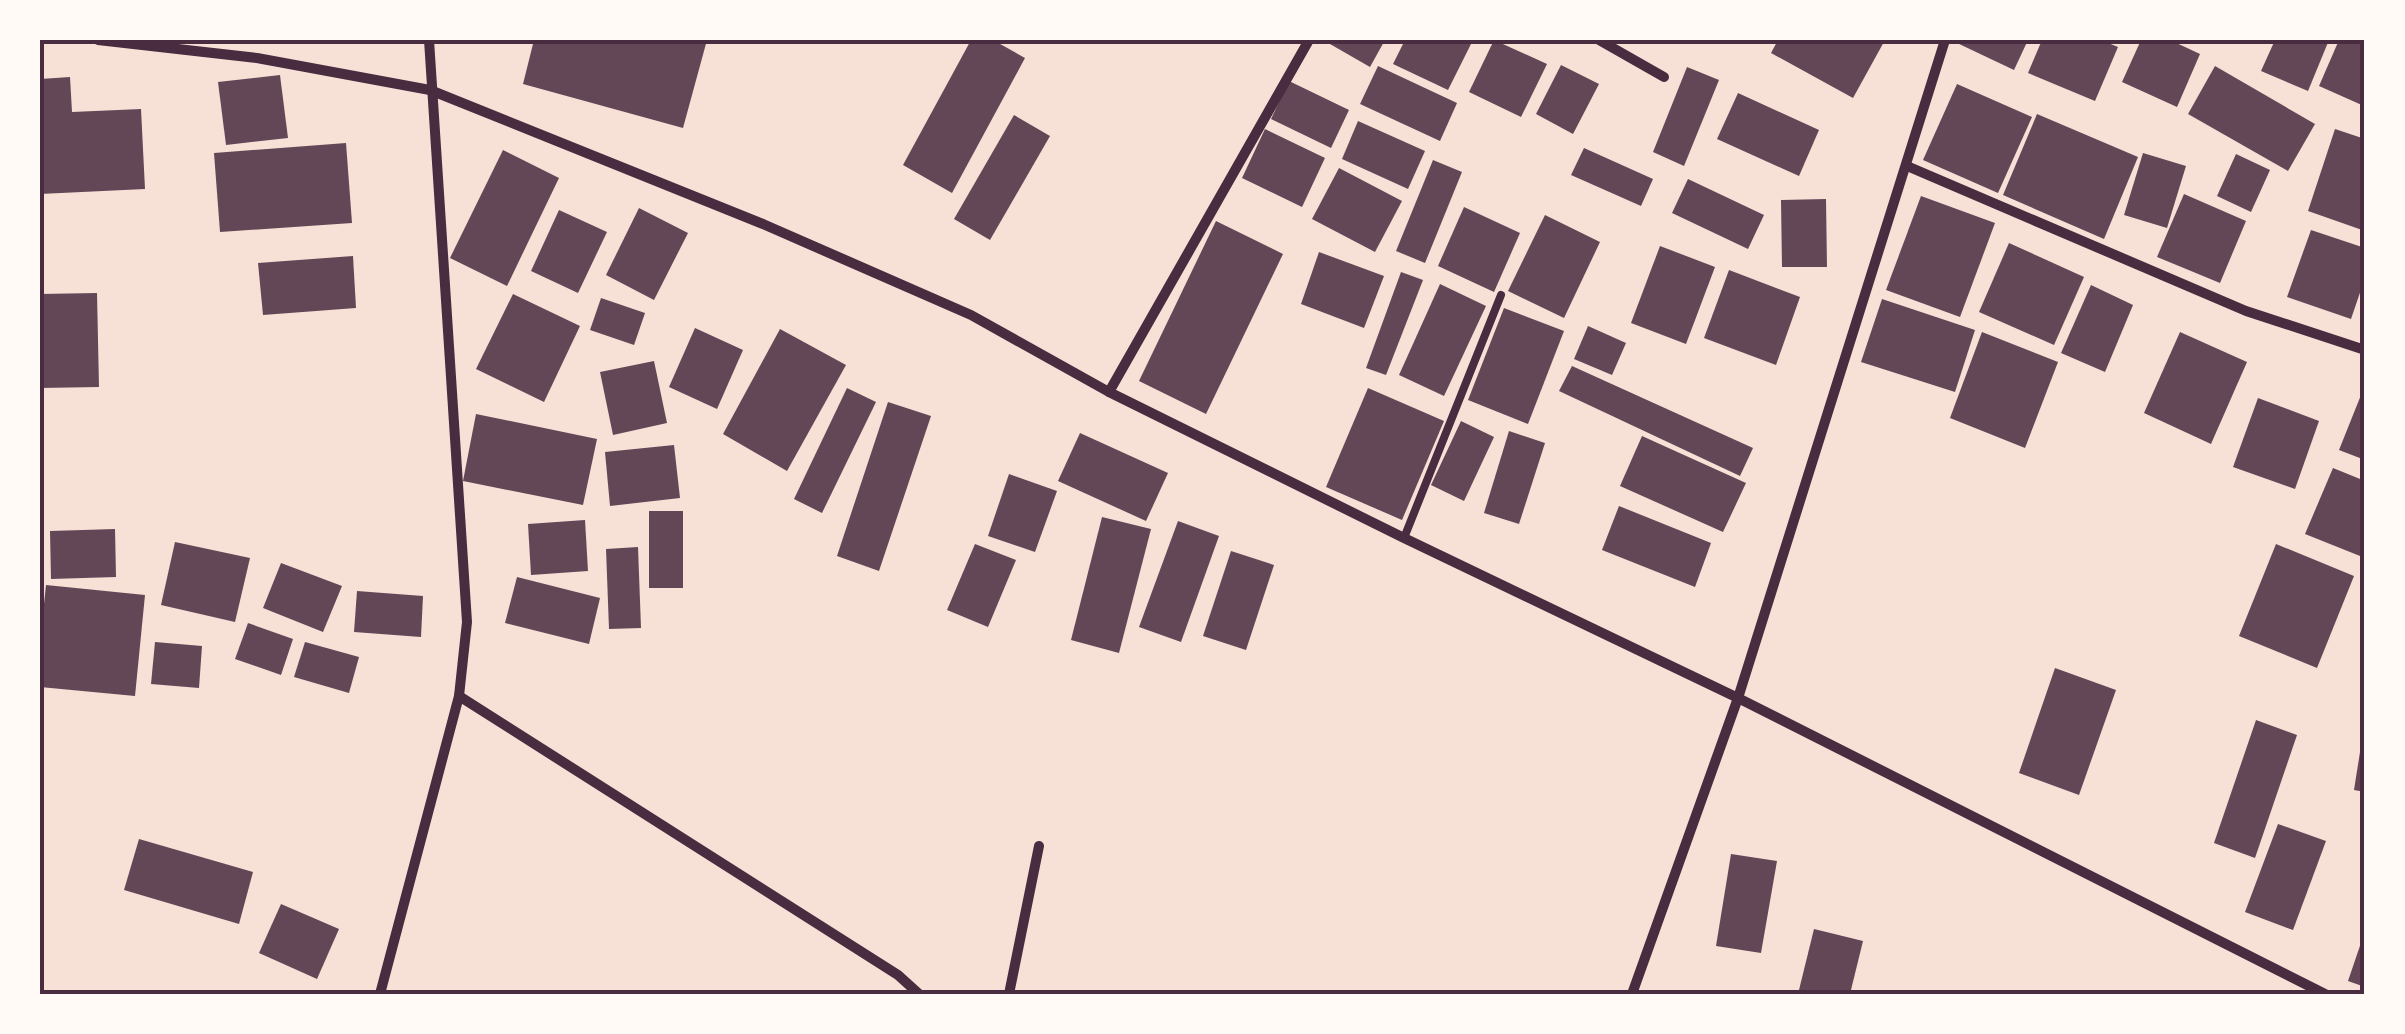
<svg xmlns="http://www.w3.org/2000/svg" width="2405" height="1034" font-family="Barlow,sans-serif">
  <rect width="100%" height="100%" fill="#f7e1d7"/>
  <!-- building -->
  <g fill="#644757">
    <path d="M534,40h173l-24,88 -160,-44z"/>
    <path d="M971,40h22l32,18 -73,135 -49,-28z"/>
    <path d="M1323,40h62l-15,27z"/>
    <path d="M1405,40h68l-25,50 -55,-26z"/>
    <path d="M1494,40l53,24 -26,53 -52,-25z"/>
    <path d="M1778,40h107l-32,58 -82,-45z"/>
    <path d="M1958,40h70l-14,30 -57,-27z"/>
    <path d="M2042,40h59l17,7 -23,54 -67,-28z"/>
    <path d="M2141,40h29l30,14 -23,53 -55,-25z"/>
    <path d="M2275,40h54l-21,51 -47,-20z"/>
    <path d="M2339,40h26l-1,66 -45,-20z"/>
    <path d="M1561,65l38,19 -26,50 -37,-20z"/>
    <path d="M1378,66l79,37 -17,38 -80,-37z"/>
    <path d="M2215,66l100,58 -27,47 -100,-57z"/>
    <path d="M1687,67l32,13 -35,86 -31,-14z"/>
    <path d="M280,75l8,63 -62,7 -8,-63z"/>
    <path d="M70,77l2,35 69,-3 4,80 -105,5v-115z"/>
    <path d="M1289,81l60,29 -18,38 -60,-29z"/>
    <path d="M1957,84l75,33 -34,76 -75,-33z"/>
    <path d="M1738,93l81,37 -20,46 -82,-37z"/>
    <path d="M2037,114l101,43 -34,82 -101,-44z"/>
    <path d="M1014,115l36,21 -60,104 -36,-21z"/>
    <path d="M1358,121l67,30 -17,38 -66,-30z"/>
    <path d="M1265,129l60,29 -23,49 -60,-29z"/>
    <path d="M2335,129l30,10v92l-57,-20z"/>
    <path d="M346,143l6,80 -132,9 -6,-79z"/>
    <path d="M1584,148l69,31 -12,27 -70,-31z"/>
    <path d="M503,150l56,28 -52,108 -57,-28z"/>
    <path d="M2143,153l43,13 -19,62 -43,-13z"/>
    <path d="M2236,154l34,16 -19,42 -34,-16z"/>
    <path d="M1433,160l29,12 -37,91 -29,-12z"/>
    <path d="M1339,168l63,33 -27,51 -63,-33z"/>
    <path d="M1688,179l76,36 -16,34 -76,-36z"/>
    <path d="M2184,194l62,27 -26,62 -63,-26z"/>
    <path d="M1921,196l74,27 -35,94 -74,-27z"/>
    <path d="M1826,199l1,68h-45l-1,-67z"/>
    <path d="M1464,207l56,26 -26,59 -56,-26z"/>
    <path d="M639,208l49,25 -34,67 -48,-25z"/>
    <path d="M559,210l48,22 -29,61 -47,-22z"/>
    <path d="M1545,215l55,27 -36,76 -56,-27z"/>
    <path d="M1216,221l67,33 -77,160 -67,-33z"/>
    <path d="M2311,230l54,18v30l-14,41 -64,-22z"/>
    <path d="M2009,243l75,34 -30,68 -75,-33z"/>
    <path d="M1660,246l55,21 -29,77 -55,-21z"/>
    <path d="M1319,252l65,24 -20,52 -63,-24z"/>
    <path d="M353,256l3,52 -93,7 -5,-52z"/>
    <path d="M1729,270l71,27 -24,68 -72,-27z"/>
    <path d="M1401,272l22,8 -37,95 -20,-7z"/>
    <path d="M1440,284l46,22 -42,90 -45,-21z"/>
    <path d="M2091,285l42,20 -28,67 -44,-19z"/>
    <path d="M97,293l2,94 -59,1v-94z"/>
    <path d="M513,294l67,32 -36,76 -68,-33z"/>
    <path d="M601,298l44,15 -11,32 -44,-15z"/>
    <path d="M1882,299l93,31 -20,62 -94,-30z"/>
    <path d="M1504,308l60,23 -36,93 -60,-24z"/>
    <path d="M1588,326l38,17 -14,32 -38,-16z"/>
    <path d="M695,328l48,22 -26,59 -48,-22z"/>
    <path d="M780,329l66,36 -59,106 -64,-37z"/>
    <path d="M1982,332l76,30 -33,86 -75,-30z"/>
    <path d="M2180,332l67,30 -36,82 -67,-31z"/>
    <path d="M654,361l13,62 -54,12 -13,-63z"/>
    <path d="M1572,366l181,82 -13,28 -181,-85z"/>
    <path d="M2365,385v75l-26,-10z"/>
    <path d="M847,388l29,14 -54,111 -28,-14z"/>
    <path d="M1368,388l76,33 -42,99 -76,-33z"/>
    <path d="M2258,398l61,23 -24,68 -62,-22z"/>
    <path d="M888,402l43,14 -52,155 -42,-15z"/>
    <path d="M476,414l121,25 -14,66 -120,-24z"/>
    <path d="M1461,421l33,16 -30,64 -33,-16z"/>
    <path d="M1509,431l36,12 -26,81 -35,-11z"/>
    <path d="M1080,433l88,40 -22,48 -88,-40z"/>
    <path d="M1642,436l104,47 -23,49 -103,-46z"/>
    <path d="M674,445l6,53 -70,8 -5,-54z"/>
    <path d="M2333,468l32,13v77l-60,-24z"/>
    <path d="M1009,474l48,17 -22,61 -47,-16z"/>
    <path d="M1619,506l92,37 -16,44 -93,-37z"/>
    <rect x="649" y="511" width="34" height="77"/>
    <path d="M1102,517l49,12 -32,124 -48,-13z"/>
    <path d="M585,520l3,51 -57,4 -3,-51z"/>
    <path d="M1178,521l41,15 -38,106 -42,-15z"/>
    <path d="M115,529l1,48 -65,2 -1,-48z"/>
    <path d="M175,542l75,16 -15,64 -74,-17z"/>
    <path d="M975,544l41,16 -28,67 -41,-17z"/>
    <path d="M2276,544l78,32 -37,92 -78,-32z"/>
    <path d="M638,547l3,81 -32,1 -3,-80z"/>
    <path d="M1231,551l43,14 -28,85 -43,-14z"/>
    <path d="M281,563l61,23 -19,46 -60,-24z"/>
    <path d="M517,577l83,21 -11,46 -84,-21z"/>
    <path d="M46,585l99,10 -10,101 -95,-9v-46z"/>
    <path d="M357,591l66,5 -2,41 -67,-5z"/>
    <path d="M248,623l45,16 -12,36 -46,-16z"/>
    <path d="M155,642l47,4 -3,42 -48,-4z"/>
    <path d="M305,642l54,15 -10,36 -55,-16z"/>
    <path d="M2055,668l61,22 -37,105 -60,-22z"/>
    <path d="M2256,720l41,15 -42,123 -41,-15z"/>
    <path d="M2363,733h2v59l-11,-2z"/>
    <path d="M2278,824l48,17 -33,89 -48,-18z"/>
    <path d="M139,839l114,33 -14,52 -115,-34z"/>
    <path d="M1731,854l46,7 -16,92 -45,-7z"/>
    <path d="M281,904l58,25 -22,50 -58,-26z"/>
    <path d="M1814,929l49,12 -13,53h-52z"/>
    <path d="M2365,931v56l-17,-6z"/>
  </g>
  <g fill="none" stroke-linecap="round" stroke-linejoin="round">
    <!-- service -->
    <path stroke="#4a2c40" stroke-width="8" d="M1404,538l97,-243"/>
    <!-- minor -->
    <g stroke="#4a2c40" stroke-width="10">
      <path d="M98,40l159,18 173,32 333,134 208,91 138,77 295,146 334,160 587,296"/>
      <path d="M1599,40l65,37"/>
      <path d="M1907,166l339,145 119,39"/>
      <path d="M1109,392l200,-352"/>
      <path d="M459,696l439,279 21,19"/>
      <path d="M380,994l79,-298 8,-74 -38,-582"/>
      <path d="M1009,994l30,-148"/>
      <path d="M1632,994l106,-296 207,-658"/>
    </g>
  </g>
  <!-- border -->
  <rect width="2405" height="1034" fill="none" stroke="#fffaf5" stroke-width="85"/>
  <rect x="42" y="42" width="2320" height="950" fill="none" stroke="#4a2c40" stroke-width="4"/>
</svg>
